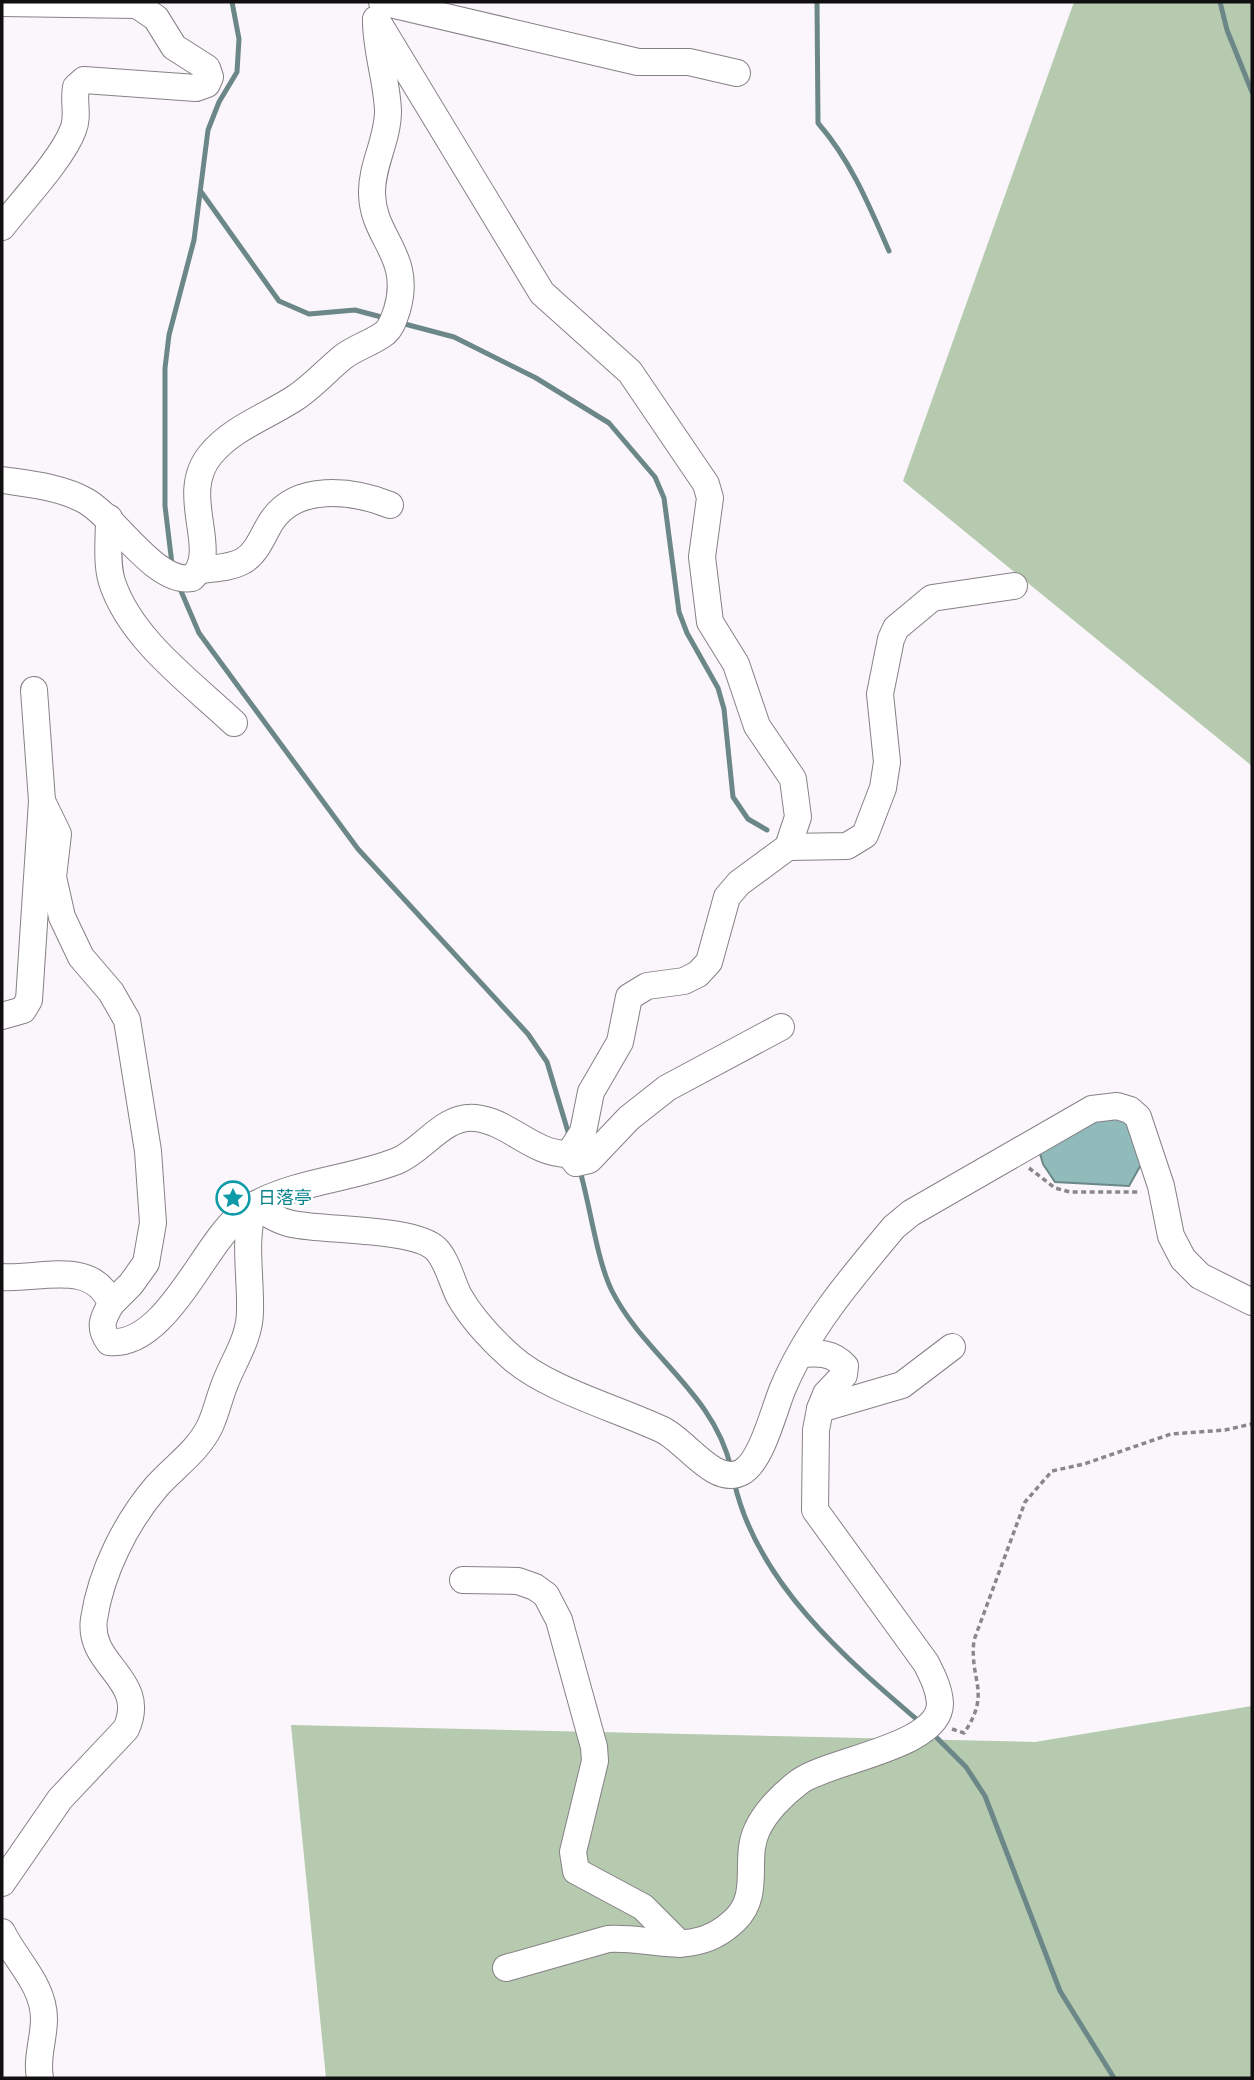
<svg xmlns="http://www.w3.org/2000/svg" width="1254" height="2080" font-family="'DM Sans','Noto Sans TC',sans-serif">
  <rect width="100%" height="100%" fill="#fbf6fb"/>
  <!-- forest -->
  <g fill="#b5caae">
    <path d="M1074,2h178v764l-349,-285z"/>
    <path d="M1252,1706v372h-926l-35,-353 744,17z"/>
  </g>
  <!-- water -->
  <path fill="#91bbbb" stroke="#6b8788" stroke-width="2" d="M1105,1113l23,8 15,40 -14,25 -74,-4 -12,-18 -4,-14z"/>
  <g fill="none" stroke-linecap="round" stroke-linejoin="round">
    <!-- stream -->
    <g stroke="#6b8788" stroke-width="5">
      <path d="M817,2l1,121c33,38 51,82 71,128"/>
      <path d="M1220,2l7,28 25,62"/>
      <path d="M202,193l77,108 30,13 46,-4 30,8"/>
      <path d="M401,323l53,14 82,41 73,45 46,54 9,21 15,114 8,21 31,55 6,21 9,88 15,22 19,11"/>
      <path d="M172,564l-7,-58v-138l4,-33 25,-95 14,-110 11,-28 18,-30 2,-33 -7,-37"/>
      <path d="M178,584l21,49 159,216 170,185 19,28 22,73"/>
      <path d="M580,1171c10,34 17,90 32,120 33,65 102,102 119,177"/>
      <path d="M734,1481c22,101 111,177 187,242"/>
      <path d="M931,1732l35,35 19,29 75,195 54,87"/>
    </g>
    <defs>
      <g id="minor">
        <path d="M382,2l256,60h51l48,11"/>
        <path d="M2,3l135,2 19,13 18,29 33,21 3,9 -3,7 -11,4 -112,-8 -8,7c-3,15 3,29 -3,43 -11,29 -51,71 -71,97"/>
        <path d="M2,480c27,4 59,7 84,21 31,18 70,84 106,77 30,-28 -16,-83 19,-124 21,-26 57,-38 84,-56 17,-11 32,-28 48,-41 13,-10 29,-14 42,-24 7,-6 9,-15 12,-23 16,-55 -24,-71 -25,-116 -1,-28 16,-54 16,-83 -1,-30 -12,-60 -12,-90"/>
        <path d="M109,518c0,20 -3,45 3,64 19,58 80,101 122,141"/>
        <path d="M201,570c13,-2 29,-2 42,-9 14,-8 20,-26 28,-39 25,-39 81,-32 119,-17"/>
        <path d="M42,801l16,33 -5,43 9,40 19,40 30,35 16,28 21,131 5,72 -7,40 -15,21 -20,20"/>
        <path d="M788,847l59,-1 18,-11 18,-47 4,-26 -7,-68 11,-55 5,-11 36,-30 82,-12"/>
        <path d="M2,1016l21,-6 6,-10 13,-199 -8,-111"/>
        <path d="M569,1154l7,9 13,-3 40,-42 38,-30 114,-61"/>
        <path d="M2,1277c36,3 92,-19 109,27 -8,14 -13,23 -2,38 55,6 93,-93 128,-124 5,-5 12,-9 17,-13 12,8 24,16 38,19 34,7 123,4 144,25 11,11 16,33 23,47 13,23 33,44 52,61 35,32 108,52 152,73 24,12 52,57 79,42 20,-11 32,-63 41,-84 25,-60 70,-112 111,-161l17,-14 181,-104 25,-3 13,4 8,7 23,69 10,50 12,23 17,17 52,26"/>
        <path d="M820,1409l82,-24 50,-38"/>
        <path d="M463,1580l55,1 17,6 11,8 13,25 35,127 1,14 -22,91 3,19 67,36 37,37"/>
        <path d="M2,1883l58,-84 66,-70c23,-50 -39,-63 -32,-110 7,-47 32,-97 63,-133 18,-20 41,-35 53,-60 6,-13 9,-27 14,-40 9,-25 26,-47 26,-75 1,-36 -7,-70 4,-106 44,-24 97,-26 143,-44 27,-11 46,-46 78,-43 34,3 58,37 94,36l14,-22 8,-40 29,-50 9,-45 18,-11 37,-5 14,-7 11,-12 18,-65 12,-14 49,-36 10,-30 -5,-38 -36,-53 -21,-62 -26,-42 -8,-65 8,-59 -4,-14 -76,-112 -88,-79 -166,-274"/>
        <path d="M2,1932c14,29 42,53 42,87 0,20 -8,39 -4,59"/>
        <path d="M506,1968l102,-29c45,-3 86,21 127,-19 27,-26 8,-61 22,-90 8,-18 26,-36 42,-48 29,-22 142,-35 141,-79 -1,-15 -8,-28 -14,-40l-111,-153 1,-80 4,-21 6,-15 18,-19 1,-9c-13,-14 -26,-13 -44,-12"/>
      </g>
    </defs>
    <!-- minor casing -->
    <use href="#minor" stroke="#868186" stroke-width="28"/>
    <!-- path -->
    <g stroke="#8a878a" stroke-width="3.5" stroke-dasharray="5 3.5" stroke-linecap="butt">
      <path d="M1029,1168l26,20 15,4h70"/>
      <path d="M952,1729l12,4c28,-41 5,-52 10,-93l51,-138 27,-31 32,-7 87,-30 54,-4 27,-6"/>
    </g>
    <!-- minor -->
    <use href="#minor" stroke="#fff" stroke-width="26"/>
  </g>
  <!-- icons -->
  <defs>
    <symbol id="sight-ring" viewBox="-11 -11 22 22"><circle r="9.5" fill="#fff" stroke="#0f9aa8" stroke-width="1.5"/><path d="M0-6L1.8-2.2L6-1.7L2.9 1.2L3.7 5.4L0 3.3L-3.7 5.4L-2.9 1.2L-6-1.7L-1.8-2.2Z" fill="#0f9aa8"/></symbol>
  </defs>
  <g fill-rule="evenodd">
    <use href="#sight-ring" x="214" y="1179" width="38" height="38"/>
  </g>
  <g text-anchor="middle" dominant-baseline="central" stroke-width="5" stroke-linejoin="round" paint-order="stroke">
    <!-- culture labels -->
    <g font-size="18" fill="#0d838f" stroke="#fff" text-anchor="start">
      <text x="258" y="1198">日落亭</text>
    </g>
  </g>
  <!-- border -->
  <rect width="1254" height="2080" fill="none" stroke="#110f11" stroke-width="7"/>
</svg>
